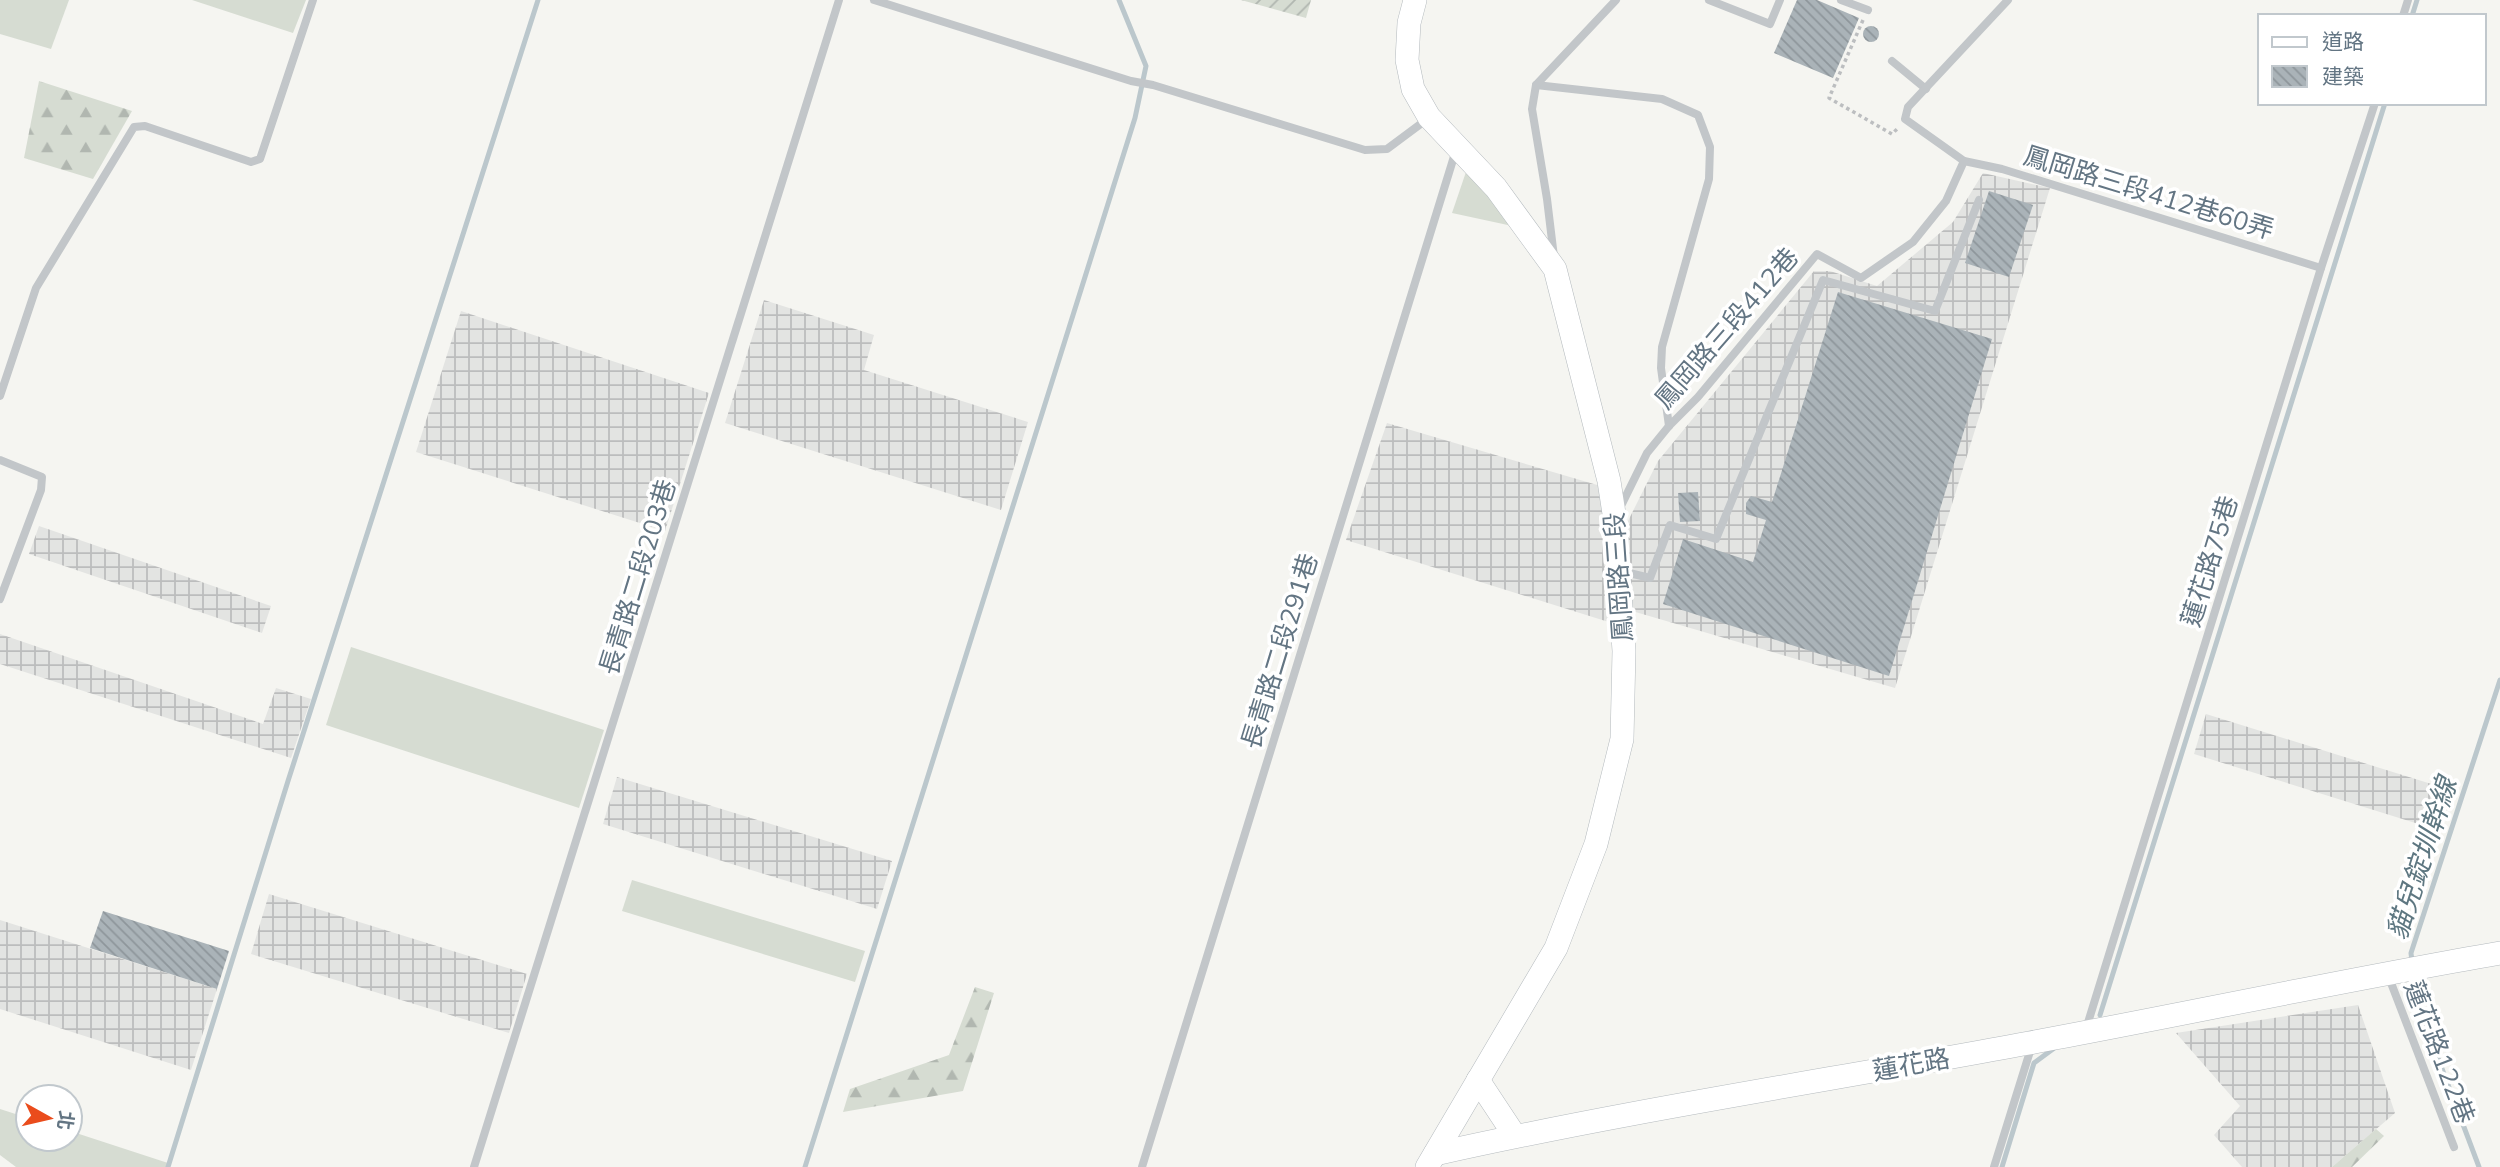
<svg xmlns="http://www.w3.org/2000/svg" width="2500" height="1167" font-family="Mulish,'Noto Sans TC',sans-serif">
  <defs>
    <pattern id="industrial-grid" width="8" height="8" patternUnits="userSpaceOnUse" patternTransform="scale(1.75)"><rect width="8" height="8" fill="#e3e4e2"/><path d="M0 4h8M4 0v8" fill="none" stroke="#bcbdbd"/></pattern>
    <pattern id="forest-firs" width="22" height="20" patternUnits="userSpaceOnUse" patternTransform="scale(1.75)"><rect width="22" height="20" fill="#d6dcd2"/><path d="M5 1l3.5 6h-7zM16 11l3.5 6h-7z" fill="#b1b7b0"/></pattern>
    <pattern id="garden-furrows" width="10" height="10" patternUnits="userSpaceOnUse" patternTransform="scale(1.75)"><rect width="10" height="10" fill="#d6dcd2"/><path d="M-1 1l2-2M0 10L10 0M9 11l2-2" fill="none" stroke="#b1b7b0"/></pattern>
    <pattern id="building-back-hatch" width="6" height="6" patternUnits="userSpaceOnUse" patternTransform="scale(1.75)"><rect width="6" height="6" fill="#aab3b8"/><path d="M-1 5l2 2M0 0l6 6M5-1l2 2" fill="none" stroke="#8e969b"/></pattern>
  </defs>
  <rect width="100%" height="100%" fill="#f5f5f1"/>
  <!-- industrial -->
  <g fill="url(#industrial-grid)">
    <path d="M1983,173l67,15 -155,500 -263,-77 -9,-80 35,-70 156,-190h16l47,15 76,-64z"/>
    <path d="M764,300l110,35 -10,35 164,52 -27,88 -276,-87z"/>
    <path d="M461,311l248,82 -44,138 -249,-79z"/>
    <path d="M1387,423l217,64 11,137 -269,-84z"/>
    <path d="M39,526l232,80 -9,27 -233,-79z"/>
    <path d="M0,634l263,90 13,-36 35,11 -20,59 -291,-94z"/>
    <path d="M2206,714l248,77 -13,40 -247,-77z"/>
    <path d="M617,777l275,84 -15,48 -274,-85z"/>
    <path d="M269,894l258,80 -18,59 -258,-79z"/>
    <path d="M0,920l217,69 -26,81 -191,-61z"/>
    <path d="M2358,1005l37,108 -63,54h-90l-28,-32 26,-29 -64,-73z"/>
  </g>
  <!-- grass -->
  <g fill="#d6dcd2">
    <path d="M0,0h69l-18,49 -51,-15z"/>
    <path d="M192,0h114l-13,33z"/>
    <path d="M1467,169l50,58 -65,-14z"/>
    <path d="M351,647l253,83 -25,78 -253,-83z"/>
    <path d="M632,880l233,71 -10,31 -233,-71z"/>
    <path d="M0,1109l28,9v21h42v-8l101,33 -2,3h-153l-16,-12z"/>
  </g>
  <!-- forest -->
  <g fill="url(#forest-firs)">
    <path d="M39,81l93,30 -39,68 -69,-21z"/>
    <path d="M975,987l19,6 -31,98 -120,21 7,-23 99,-34z"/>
    <path d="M2376,1129l8,7 -32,31h-20z"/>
  </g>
  <!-- garden -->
  <path fill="url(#garden-furrows)" d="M1241,0h70l-5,18z"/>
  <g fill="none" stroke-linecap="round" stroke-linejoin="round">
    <!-- stream -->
    <g stroke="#bbc7cc" stroke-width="5">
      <path d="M2412,16l5,-16"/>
      <path d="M2412,962l-1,-9 89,-273"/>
      <path d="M2413,975l2,22 64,170"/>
      <path d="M2100,1015l285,-912"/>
      <path d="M168,1167l120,-386 250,-781"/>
      <path d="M805,1167l330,-1049 11,-52 -27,-66"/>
      <path d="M2002,1167l32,-104 23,-17"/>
    </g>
  </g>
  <!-- building -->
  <g fill="url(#building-back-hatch)">
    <path d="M1797,0h20l42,18 -26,60 -59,-25z"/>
    <circle cx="1871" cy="34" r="8"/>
    <path d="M1989,191l44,14 -24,72 -44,-14z"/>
    <path d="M1838,292l154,47 -103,337 -226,-72 20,-65 70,23 13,-42 -20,-6v-11l5,-7 21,6z"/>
    <path d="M1698,492l2,29 -20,1 -2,-29z"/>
    <path d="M103,911l126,40 -12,38 -127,-41z"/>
  </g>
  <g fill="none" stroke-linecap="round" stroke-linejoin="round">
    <defs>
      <g id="secondary">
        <path d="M1415,0l-6,23 -2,37 6,29 16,28 67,71 59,81 54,212 6,39 9,131 -2,88 -26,105 -40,104 -129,219"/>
        <path d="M1478,1080l37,56"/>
        <path d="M1435,1154c196,-44 396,-74 594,-111 157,-29 314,-63 471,-90"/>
      </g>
    </defs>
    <!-- secondary casing -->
    <use href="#secondary" stroke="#b4babe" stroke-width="24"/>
    <!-- path -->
    <path stroke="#bcbec0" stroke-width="3.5" stroke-dasharray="3.5 3.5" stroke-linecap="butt" d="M1863,20l-34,78 63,36 5,-5"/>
    <!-- lane -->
    <g stroke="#c2c6c9" stroke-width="8">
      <path d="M874,0l257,81 22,4 212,65 22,-1 39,-29"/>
      <path d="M1709,0l61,24 10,-24"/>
      <path d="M1841,0l27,10"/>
      <path d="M2403,16l5,-16"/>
      <path d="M1892,61l34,28"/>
      <path d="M1536,85l126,14 36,16 12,32 -1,32 -47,168 -1,21 8,58"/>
      <path d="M1964,161l38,8 319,99"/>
      <path d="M1554,257l-7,-58 -15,-90 4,-24 80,-85"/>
      <path d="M0,396l36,-108 98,-161 11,-1 106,36 9,-3 53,-159"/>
      <path d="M0,460l42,17 -1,13 -41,109"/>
      <path d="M1620,508l27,-55 22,-27 29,-29 119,-143 44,24 52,-36 33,-41 18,-40 -59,-42 3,-12 100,-107"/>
      <path d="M1621,571l29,7 20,-53 46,14 107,-259 112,31 44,-111"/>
      <path d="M2388,975l66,172"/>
      <path d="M2086,1029l235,-761 54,-165"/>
      <path d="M474,1167l365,-1167"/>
      <path d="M1142,1167l314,-1017"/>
      <path d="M1994,1167l38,-122"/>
    </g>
    <!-- secondary -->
    <use href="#secondary" stroke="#fff" stroke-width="23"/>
  </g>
  <g text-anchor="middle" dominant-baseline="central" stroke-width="7" stroke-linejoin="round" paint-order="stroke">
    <!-- street labels -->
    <g font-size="26" fill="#637583" stroke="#fff">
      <text transform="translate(2149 192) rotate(17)">鳳岡路三段412巷60弄</text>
      <text transform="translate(1726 328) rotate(-49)">鳳岡路三段412巷</text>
      <text transform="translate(2209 561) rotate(-73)">蓮花路75巷</text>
      <text transform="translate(637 577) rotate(-73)">長青路二段203巷</text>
      <text transform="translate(1618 577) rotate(-94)">鳳岡路三段</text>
      <text transform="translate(1279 651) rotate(-73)">長青路二段291巷</text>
      <text transform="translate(2440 1052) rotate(69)">蓮花路122巷</text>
      <text transform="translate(1911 1064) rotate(-10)">蓮花路</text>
    </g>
    <!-- water labels -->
    <g font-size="28" font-style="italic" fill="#5e7781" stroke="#fff">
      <text transform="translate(2421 858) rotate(-72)">貓兒錠圳幹線</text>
    </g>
  </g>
  <!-- legend -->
  <rect x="2258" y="14" width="228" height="91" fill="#ffffff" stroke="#c1c8cd" stroke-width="2"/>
  <rect x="2272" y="37" width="35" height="10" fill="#ffffff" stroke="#c1c8cd" stroke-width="2"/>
  <text x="2322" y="49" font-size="21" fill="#637583">道路</text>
  <rect x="2272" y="66" width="35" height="21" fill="url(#building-back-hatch)" stroke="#c1c8cd" stroke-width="2"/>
  <text x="2322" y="84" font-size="21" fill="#637583">建築</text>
  <!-- north arrow -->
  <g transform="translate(49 1118) rotate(98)"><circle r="33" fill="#ffffff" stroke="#c1c8cd" stroke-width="2"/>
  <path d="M0-5L12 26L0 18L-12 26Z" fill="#ea4c1c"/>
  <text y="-10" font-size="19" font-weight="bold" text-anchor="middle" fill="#637583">北</text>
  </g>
</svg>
